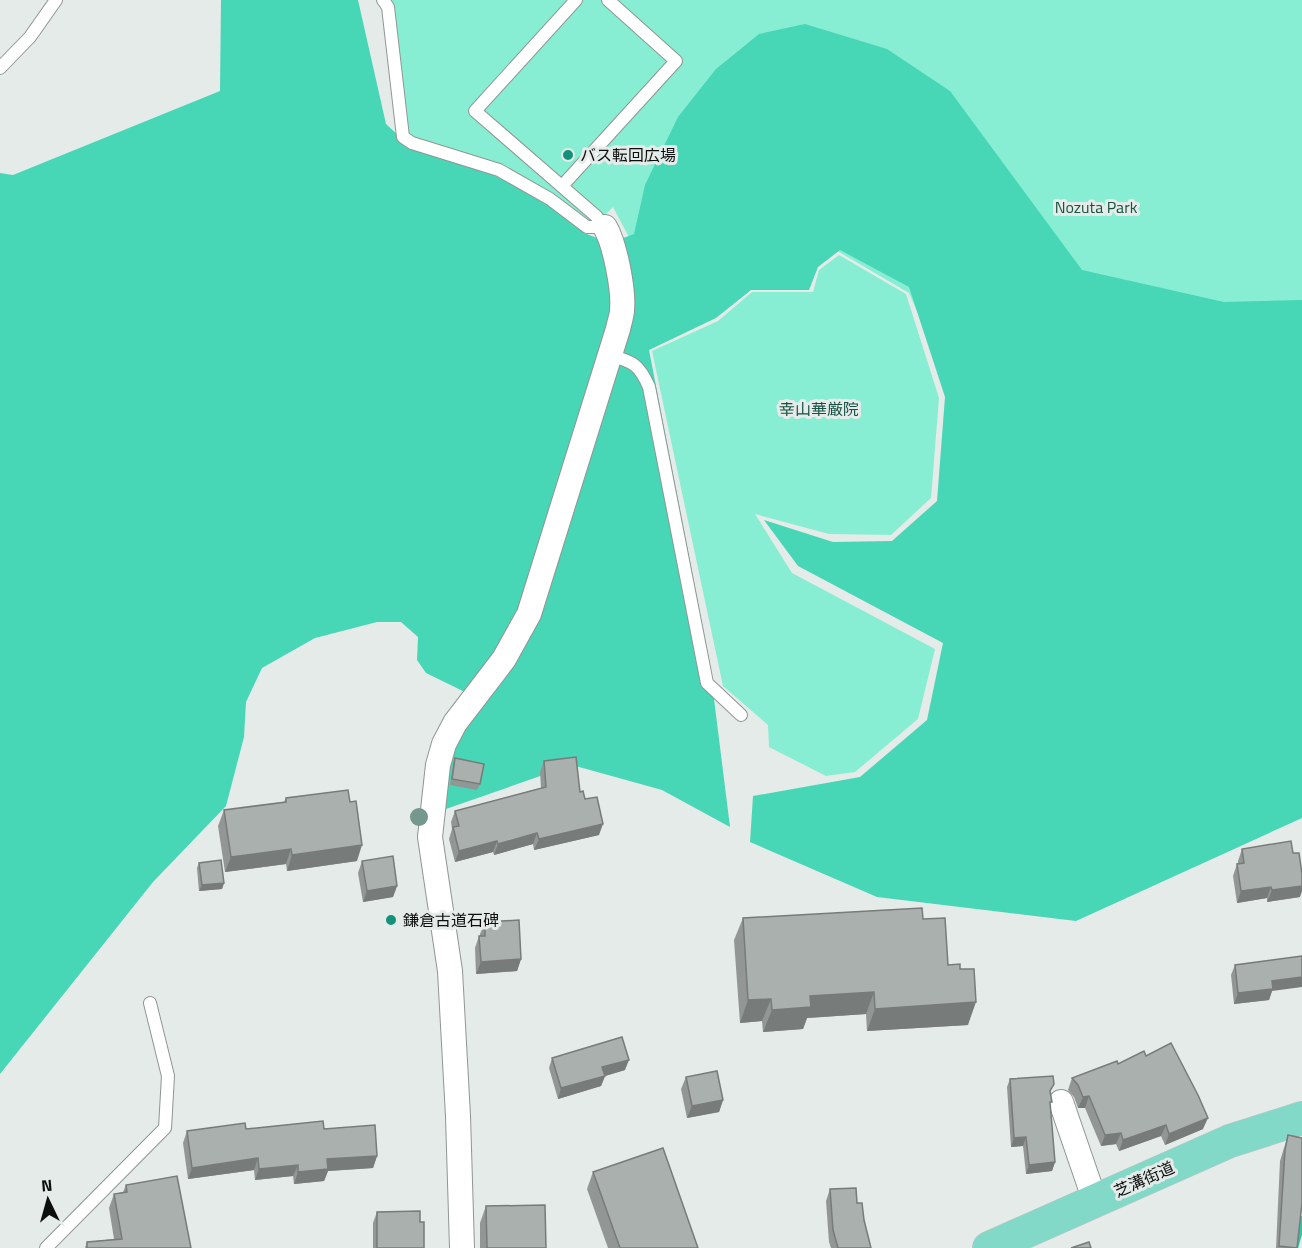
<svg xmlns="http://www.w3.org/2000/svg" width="1302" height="1248" font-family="'Titillium Web','Noto Sans JP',sans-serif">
  <rect width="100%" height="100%" fill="#e5ebe9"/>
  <!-- green -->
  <g fill="#87eed3">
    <path d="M390,0h912v378l-310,105 -83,-190 -104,-61 -132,88 -60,-113 -10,10 -10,3 -13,-1 -27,-24 -139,-56 -7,-5z"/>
    <path d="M839,255l67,39 33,104 -8,100 -40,37 -62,-1 -74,-20 37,59 143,76 -17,70 -63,53 -29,4 -57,-29 -1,-22 -45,-39 -71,-335 66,-30 34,-29h61l6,-22z"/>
  </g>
  <!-- forest -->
  <path fill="#47d6b6" d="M221,0h137l28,124 28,26 41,10 78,31 51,42 26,10 24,-9 11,-49 33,-68 38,-48 43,-35 46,-10 82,25 63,42 132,179 142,32 78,-2v518l-226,103 -199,-24 -127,-55 3,-46 107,-19 67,-57 16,-77 -145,-77 -34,-46 69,22 59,-1 45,-40 8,-104 -36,-110 -69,-37 -22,17 -9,23h-58l-35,28 -67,32 60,309 21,168 -68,-37 -90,-25 -129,45 5,-43 23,-72 -45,-22 -9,-13 1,-23 -17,-15h-24l-62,16 -53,30 -16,34 -2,35 -18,69 -73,76 -153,192v-901l13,2 207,-84z"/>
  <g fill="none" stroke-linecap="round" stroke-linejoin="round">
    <!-- stream -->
    <path stroke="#31c7a7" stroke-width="8" d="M1294,1248l8,-28"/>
    <defs>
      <g id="lane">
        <path d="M383,0l5,7 15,130 9,6 87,27 51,29 37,28h18"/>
        <path d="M576,0l-101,111 121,105 9,11"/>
        <path d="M0,68l30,-31 26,-37"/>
        <path d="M562,186l114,-125 -68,-61"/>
        <path d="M610,355c23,7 29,9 39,32l58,296 34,32"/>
        <path d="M46,1248l119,-120 3,-52 -18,-73"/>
      </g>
      <g id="street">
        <path d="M1061,1102l34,99"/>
        <path d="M462,1248l-4,-132 -8,-145 -20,-134 8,-72 6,-21 11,-21 49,-64 25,-45 89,-285c1,-6 4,-13 4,-19 2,-20 -7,-66 -17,-83"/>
      </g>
      <path id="primary" d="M989,1248l241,-107 72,-23"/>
    </defs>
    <!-- lane casing -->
    <use href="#lane" stroke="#909694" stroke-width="14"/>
    <!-- street casing -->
    <use href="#street" stroke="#909694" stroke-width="26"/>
    <!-- primary casing -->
    <use href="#primary" stroke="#c5c5c5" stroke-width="34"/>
    <!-- lane -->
    <use href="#lane" stroke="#fff" stroke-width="12"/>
    <!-- street -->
    <use href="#street" stroke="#fff" stroke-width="24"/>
    <!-- primary -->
    <use href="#primary" stroke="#83d9c7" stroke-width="33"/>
  </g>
  <!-- trees -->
  <circle fill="#74978e" cx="419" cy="817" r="9"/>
  <!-- wall -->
  <g fill="#929796">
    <path d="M455,758l25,26 -3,6 -27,-5 3,-21z"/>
    <path d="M544,761l36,31 5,7 14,36 -65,15 -1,-6 -39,11 -1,-3 -38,10 -6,-23 3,-10 -1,-7 4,-11 86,-23 -1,-16z"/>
    <path d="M286,798l71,63 -70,10 -1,-7 -61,8 -7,-46 6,-16 60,-8z"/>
    <path d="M1242,849l58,48 -33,5v-4l-30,5 -4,-27 4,-12h1v-3z"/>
    <path d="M362,861l35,25 -4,11 -30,5 -5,-29z"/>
    <path d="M199,863l25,20 -2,6 -23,2 -2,-23z"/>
    <path d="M743,918l180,1 25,46 20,60 -101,6 -1,-17 -59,4 -4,11 -40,3 -1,-11 -22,2 -6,-83z"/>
    <path d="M485,922l36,37 -4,12 -41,3 -1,-26 4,-12h1v-2z"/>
    <path d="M1235,965l37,26 -3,9 -35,4 -3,-29z"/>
    <path d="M1146,1056l57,73 -38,16 -4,-9 -42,15 -3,-7 -15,2 -16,-38h-7l-4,-11 -6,-7 4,-12z"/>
    <path d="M552,1058l73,12 -20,6 -4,10 -43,13 -9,-31z"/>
    <path d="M686,1077l37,23 -4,12 -32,6 -6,-29z"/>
    <path d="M1010,1079l40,14v14l5,55 -3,9 -26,3 -3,-28 -12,1 -4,-60z"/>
    <path d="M246,1129h78l53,27 -4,12 -45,3 -4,10 -30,3 -1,-8 -38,4 -1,-10 -66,9 -5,-36 4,-12z"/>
    <path d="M1288,1135l9,113h-21l4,-87z"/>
    <path d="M593,1172l105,76h-90l-21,-59z"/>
    <path d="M126,1185l65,63h-106l2,-6 27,-3 -5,-31 5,-14 9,-2z"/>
    <path d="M830,1189l27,14 14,45h-40l-2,-6 -3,-41z"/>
    <path d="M486,1206l60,42h-66v-25z"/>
    <path d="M377,1212l43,10 4,26h-51v-25z"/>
  </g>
  <!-- shaded-wall -->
  <g fill="#777b7a">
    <path d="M603,824l-4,11 -65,15 5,-11z"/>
    <path d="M537,833l-4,11 -39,11 4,-11z"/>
    <path d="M497,841l-4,11 -38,10 4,-11z"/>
    <path d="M362,845l-5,16 -70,10 5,-16z"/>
    <path d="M291,849l-5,15 -61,8 6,-15z"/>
    <path d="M224,883l-2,6 -23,2 3,-6z"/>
    <path d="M397,886l-4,11 -30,5 4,-11z"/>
    <path d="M1302,886v5l-2,6 -33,5 5,-12z"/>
    <path d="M1271,887l-4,11 -30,5 4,-12z"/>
    <path d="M521,959l-4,12 -41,3 5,-12z"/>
    <path d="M1302,977v10l-30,4 -3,9 -35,4 4,-11 34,-12z"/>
    <path d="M874,992l-8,22 -59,4 -4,11 -40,3 9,-22 38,-14z"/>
    <path d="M771,999l-9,22 -22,2 8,-23z"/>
    <path d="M976,1002l-8,23 -101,6 8,-22z"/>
    <path d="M629,1060l-4,10 -20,6 -4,10 -43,13 3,-11 41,-21z"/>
    <path d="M1089,1096l-4,12h-7l5,-11z"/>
    <path d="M723,1100l-4,12 -32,6 5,-12z"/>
    <path d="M1208,1118l-5,11 -38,16 4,-11z"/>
    <path d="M1166,1125l-5,11 -42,15 4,-11z"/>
    <path d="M1121,1133l-5,11 -15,2 4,-11z"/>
    <path d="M1026,1137l-3,9 -12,1 3,-9z"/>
    <path d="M377,1156l-4,12 -45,3 -4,10 -30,3 4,-12 29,-13z"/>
    <path d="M258,1158l-4,12 -66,9 4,-11z"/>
    <path d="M1055,1162l-3,9 -26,3 3,-9z"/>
    <path d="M298,1165l-5,11 -38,4 4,-11z"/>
  </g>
  <!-- building -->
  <g fill="#aab0ae" stroke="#777b7a" stroke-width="1.5">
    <path d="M576,757l4,35 3,-1 2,8 12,-2 6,27 -64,15 -2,-6 -39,11 -1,-3 -38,10 -6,-24 6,-1 -4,-15 91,-24 -2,-26z"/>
    <path d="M455,758l29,6 -4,20 -28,-5z"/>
    <path d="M348,790l2,12 6,-1 6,44 -70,10 -1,-6 -60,8 -7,-47 62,-8v-4z"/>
    <path d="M1291,841l2,12h6l3,21v12l-30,4 -1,-3 -30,4 -4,-27 7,-1 -2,-14z"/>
    <path d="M393,856l4,30 -30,5 -5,-30z"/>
    <path d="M221,860l3,23 -22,2 -3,-22z"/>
    <path d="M922,908l1,11 22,-1 3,47 12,-1v5h14l2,33 -101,7 -1,-17 -64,4 1,11 -39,3 -1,-11 -23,1 -5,-82z"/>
    <path d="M519,920l2,39 -40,3 -2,-26h6v-14z"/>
    <path d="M1302,956v21l-30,4 1,8 -35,4 -3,-28z"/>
    <path d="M622,1037l7,23 -27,7 3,9 -44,12 -9,-30z"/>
    <path d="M1171,1043l27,52 10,23 -39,16 -3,-9 -43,15 -2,-7 -16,2 -16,-39 -6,1 -5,-12 -6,-7 45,-17 1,3 26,-13 2,5z"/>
    <path d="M717,1071l6,29 -31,6 -6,-29z"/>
    <path d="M1053,1076l1,8 -4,7 2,11h-2l5,60 -26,3 -3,-28 -12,1 -4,-59z"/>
    <path d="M323,1121l1,8 51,-4 2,31 -50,3 1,10 -30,3v-7l-39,4 -1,-11 -66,10 -5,-37 58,-8 1,6z"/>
    <path d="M1288,1135l14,3v65l-5,45 -18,-2 6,-96z"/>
    <path d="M663,1148l35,100h-78l-27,-76z"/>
    <path d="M177,1176l14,72h-104v-6l35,-3 -8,-45 13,-2 -1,-7z"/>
    <path d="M856,1188l1,15h5l2,17 7,28h-33l-5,-18 -3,-41z"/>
    <path d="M545,1205l1,43h-59l-1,-42z"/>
    <path d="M420,1211v11h4v26h-47v-36z"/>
    <path d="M1089,1242l2,6h-20z"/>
  </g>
  <!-- markers -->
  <g fill="#129279" stroke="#e5ebe9" stroke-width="2">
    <circle cx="568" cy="155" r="6"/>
    <circle cx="391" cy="920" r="6"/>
  </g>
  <g text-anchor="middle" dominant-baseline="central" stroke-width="6" stroke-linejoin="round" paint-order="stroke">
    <!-- poi labels -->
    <g font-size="16" fill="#0d0f0f" stroke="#e5ebe9" text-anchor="start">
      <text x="580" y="155">バス転回広場</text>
      <text x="403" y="920">鎌倉古道石碑</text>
    </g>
    <!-- park labels -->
    <g font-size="16" fill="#175244" stroke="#e5ebe9">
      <text x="1096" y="207">Nozuta Park</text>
      <text x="819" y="409">幸山華厳院</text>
    </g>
    <!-- street labels -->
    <g font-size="16" fill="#0d0f0f" stroke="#e5ebe9">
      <text transform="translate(1144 1179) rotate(-24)">芝溝街道</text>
    </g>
  </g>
  <!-- north arrow -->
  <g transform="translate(48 1200) rotate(355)" stroke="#e5ebe9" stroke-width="4.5" paint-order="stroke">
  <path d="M0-4.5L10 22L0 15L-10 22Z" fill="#0d0f0f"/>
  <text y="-9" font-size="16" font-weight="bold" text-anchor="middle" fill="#0d0f0f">N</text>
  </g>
</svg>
